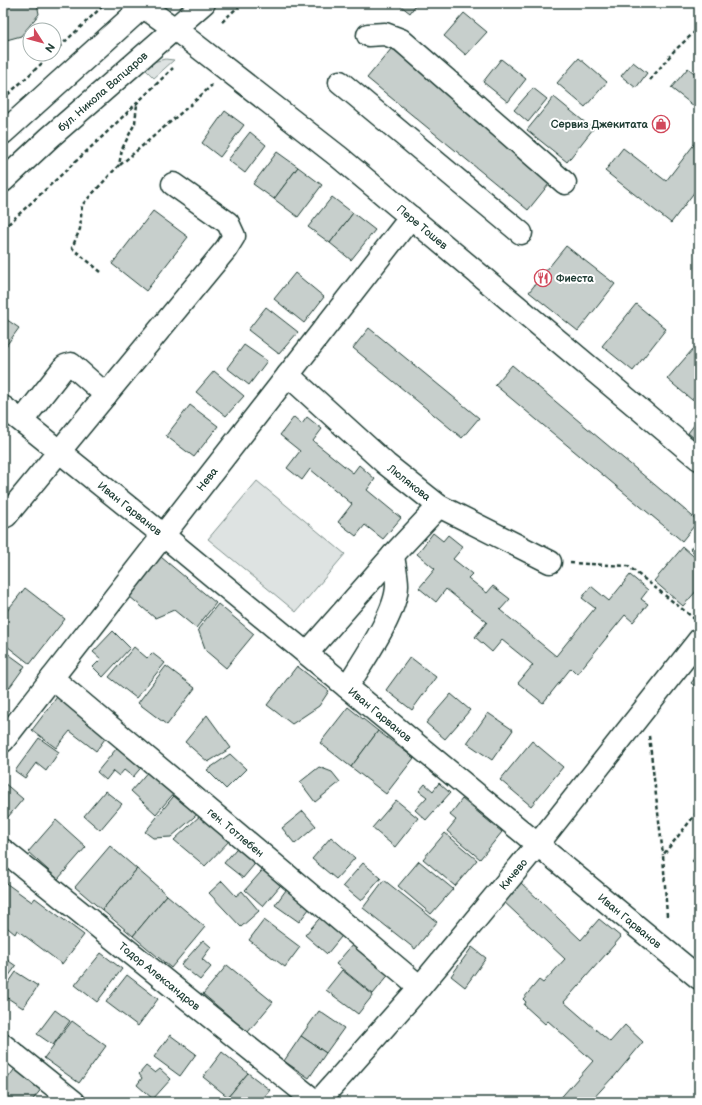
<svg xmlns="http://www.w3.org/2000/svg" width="702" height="1105" font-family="'Balsamiq Sans',sans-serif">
  <rect width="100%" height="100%" fill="#fff"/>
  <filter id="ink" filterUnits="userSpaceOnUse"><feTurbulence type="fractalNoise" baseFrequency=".025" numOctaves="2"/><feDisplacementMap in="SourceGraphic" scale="8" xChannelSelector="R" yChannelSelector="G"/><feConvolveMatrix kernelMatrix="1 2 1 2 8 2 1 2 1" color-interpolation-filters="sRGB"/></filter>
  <g filter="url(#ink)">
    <!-- green -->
    <g fill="#dee3e2" stroke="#7e908b">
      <path d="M165,59l9,1 -20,18 -10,-10 9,-6z"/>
      <path d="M257,481l88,73 -49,58 -88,-73z"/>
    </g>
    <!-- building -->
    <g fill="#c7cfcc" stroke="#1f3d34">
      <path d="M3,3h34l2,11 -18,22 -18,5z"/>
      <path d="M397,3h20l-7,10z"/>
      <path d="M464,13l23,19 -21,23 -22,-19z"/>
      <path d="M392,48l161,131 -25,31 -161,-132z"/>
      <path d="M579,58l28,24 -22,25 -28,-24z"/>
      <path d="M501,59l25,20 -18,23 -25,-20z"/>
      <path d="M633,62l14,11 -11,15 -15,-12z"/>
      <path d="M688,68l11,9v33l-28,-22z"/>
      <path d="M533,88l14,11 -19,23 -14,-12z"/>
      <path d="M554,97l39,32 -26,33 -40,-32z"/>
      <path d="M225,111l19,14 -24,32 -18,-14z"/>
      <path d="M250,132l16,13 -21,28 -17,-13z"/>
      <path d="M699,138v48l-28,37 -66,-52 18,-23 43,33z"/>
      <path d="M277,152l21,15 -24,32 -21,-15z"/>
      <path d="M298,167l24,18 -24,32 -24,-18z"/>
      <path d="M332,197l21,16 -23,30 -22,-16z"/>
      <path d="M153,211l35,26 -42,54 -34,-27z"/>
      <path d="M353,213l22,17 -24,30 -21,-17z"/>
      <path d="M566,246l49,38 -37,47 -49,-39z"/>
      <path d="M295,273l29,24 -20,26 -30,-24z"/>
      <path d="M636,304l30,25 -33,42 -31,-25z"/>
      <path d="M266,307l32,25 -19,22 -31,-24z"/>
      <path d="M3,317l16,11 -16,22z"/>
      <path d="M369,328l110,90 -17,20 -109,-90z"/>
      <path d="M244,345l23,16 -18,24 -22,-17z"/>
      <path d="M693,349l6,6v36l-7,9 -25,-21z"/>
      <path d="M512,365l186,156 -16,20 -187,-156z"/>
      <path d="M214,371l30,25 -18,20 -30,-24z"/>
      <path d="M190,405l28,21 -24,31 -28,-21z"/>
      <path d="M294,417l8,7 5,-7 15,12 -9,12 40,32 6,-8 16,14 -8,11 34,28 -18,21 -18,-14 -9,11 -18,-14 14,-18 -42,-35 -8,11 -15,-12 13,-17 -20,-16z"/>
      <path d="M699,419v23l-11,-9z"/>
      <path d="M433,533l10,8 5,-6 15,12 -10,12 19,15 -4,4 19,15 6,-7 17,13 -10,11 56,46 39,-48 -13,-10 9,-12 18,15 21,-26 18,15 -7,9 7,5 -15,18 -8,-7 -48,59 -6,-6 -28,35 -25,-20 15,-18 -31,-25 -10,12 -17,-15 12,-15 -41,-33 -10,13 -17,-14 16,-19 -18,-15z"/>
      <path d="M699,538v19l-9,-8z"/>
      <path d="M683,547l16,14v27l-16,18 -29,-25z"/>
      <path d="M155,552l61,51 -20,25 -22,-18 -19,8 -32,-27z"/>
      <path d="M25,588l40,31 -35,45 -27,-21v-27z"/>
      <path d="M218,604l36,30 -28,34 -20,-17 -8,-22z"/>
      <path d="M113,631l17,17 -27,29 -10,-10 8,-8 -8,-7z"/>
      <path d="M134,647l13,11 5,-5 13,10 -29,35 -27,-21z"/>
      <path d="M3,650l22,16 -18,25 -4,-3z"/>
      <path d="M410,657l26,20 -24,33 -26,-20z"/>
      <path d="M166,666l29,22 -28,37 -29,-22z"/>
      <path d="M297,666l32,25 -10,15 -27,18 -25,-19z"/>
      <path d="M699,673v16l-8,-6z"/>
      <path d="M60,693l50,39 -14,19 -26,-20 -14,17 -24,-18z"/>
      <path d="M451,694l19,16 -25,29 -19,-16z"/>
      <path d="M348,707l30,24 -27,36 -31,-24z"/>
      <path d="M488,713l25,17 -21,30 -25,-17z"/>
      <path d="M207,715l24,33 -23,14 -23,-20z"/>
      <path d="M378,731l36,27 -28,36 -35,-27z"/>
      <path d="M39,738l20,14 -13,19 -10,-8 -11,15 -10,-7z"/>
      <path d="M532,741l31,26 -32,39 -31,-26z"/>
      <path d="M121,743l24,20 -12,14 -9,-7 -5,6 -6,-5 -7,9 -9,-8z"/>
      <path d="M230,754l16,15 -20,20 -19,-19z"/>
      <path d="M319,767l13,5 8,10 -25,20 -15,-20z"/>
      <path d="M150,769l25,23 -19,22 -25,-23z"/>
      <path d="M3,782l20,17 -20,24z"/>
      <path d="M439,783l11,10 -24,27 -11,-10 12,-13 -8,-6 6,-7 8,7z"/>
      <path d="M105,791l17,13 -22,26 -16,-14z"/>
      <path d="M177,792l24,19 -30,26 -18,1 -8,-6z"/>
      <path d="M462,799l40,33 -22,27 -33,-28 9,-11 -6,-5z"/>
      <path d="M396,800l22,18 -23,29 -23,-19z"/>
      <path d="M303,811l13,15 -21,18 -13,-16z"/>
      <path d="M203,813l31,23 -29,30 -31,-26z"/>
      <path d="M56,820l30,27 -28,32 -30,-27z"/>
      <path d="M445,833l32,27 -22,26 -32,-27z"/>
      <path d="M331,837l24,21 -19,21 -24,-20z"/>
      <path d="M241,843l18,16 -16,19 -19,-15z"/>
      <path d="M110,846l27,23 -35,41 -27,-23z"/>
      <path d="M699,853v13l-7,-5z"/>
      <path d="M419,861l34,28 -22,25 -33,-28z"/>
      <path d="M363,863l18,15 -20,23 -18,-15z"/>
      <path d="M268,864l17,16 -22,26 -18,-16z"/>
      <path d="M137,869l30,26 -34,41 -31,-26z"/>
      <path d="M384,880l53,42 -22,27 -52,-41z"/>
      <path d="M3,881l29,21 3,-4 49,37 -22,29 -45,-34 -2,4 -12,-10z"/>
      <path d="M222,881l14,15 6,-5 17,20 -18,16 -32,-34z"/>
      <path d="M519,881l62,59 18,-21 22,18 -57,65 46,40 15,-17 18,17 -30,36h-1l-22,24h-33l36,-41 -45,-40 -3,3 -21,-19 2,-3 -3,-3 16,-19 4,3 22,-24 -63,-59z"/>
      <path d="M699,885v14l-7,-6z"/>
      <path d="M289,886l24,18 -14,18 -24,-17z"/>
      <path d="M167,895l38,32 -34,41 -38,-32z"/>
      <path d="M325,912l21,19 -19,23 -22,-19z"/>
      <path d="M264,920l36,27 -15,20 -36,-27z"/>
      <path d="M203,940l8,7 -9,12 9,8 -11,13 -19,-15z"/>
      <path d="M353,944l37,29 -17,21 -37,-30z"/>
      <path d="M472,947l14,11 -21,29 -14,-11z"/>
      <path d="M101,953l21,16 -25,33 -22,-17z"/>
      <path d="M3,957l13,9 -13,18z"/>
      <path d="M227,965l46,37 -25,30 -45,-38z"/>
      <path d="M342,970l31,25 -15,19 -32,-24z"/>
      <path d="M16,972l22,14 -15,22 -20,-13v-4z"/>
      <path d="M127,975l31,24 -20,27 -32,-24z"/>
      <path d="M55,1010l15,11 -17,24 -16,-11z"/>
      <path d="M319,1011l25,17 -18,25 -25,-17z"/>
      <path d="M72,1021l34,25 -27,37 -35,-25z"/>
      <path d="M170,1035l26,19 -16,22 -26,-19z"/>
      <path d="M301,1036l25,17 -17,25 -25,-17z"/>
      <path d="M222,1052l26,21 -20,24 -25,-20z"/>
      <path d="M19,1063l27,20 -15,19h-25l-3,-2v-15z"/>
      <path d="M146,1066l9,7 5,-4 11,10 -18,20 -16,-14 5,-7 -3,-4z"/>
      <path d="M248,1073l22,17 -10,12h-26l-6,-5z"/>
    </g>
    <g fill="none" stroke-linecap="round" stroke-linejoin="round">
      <defs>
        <g id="minor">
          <path id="s1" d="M138,3l37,26 164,128 360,302"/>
          <path d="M368,35l17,-1 16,6 164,143"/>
          <path d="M340,82l181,151"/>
          <path d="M3,133l144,-130"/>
          <path id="s2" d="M3,181l46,-43 155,-135"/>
          <path id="s3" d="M288,375l98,89 53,42 111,56"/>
          <path id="s4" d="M106,395l-35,-31 -6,2 -40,51 -1,6 139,112 536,443"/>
          <path d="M3,407l21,16"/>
          <path d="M3,517l3,-1 220,-267 8,-13 -6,-13 -55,-39"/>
          <path d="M307,653l86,-98 46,-49"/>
          <path id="s5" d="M52,678l368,309"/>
          <path d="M347,687c15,-25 50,-74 50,-102 0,-10 -3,-20 -4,-30"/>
          <path id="s6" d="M3,741l408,-524"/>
          <path id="s7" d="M3,850l313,252"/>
          <path d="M3,1045l71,57"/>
          <path id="s8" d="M318,1102l102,-115 118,-143 161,-204"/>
        </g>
      </defs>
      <!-- minor casing -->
      <use href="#minor" stroke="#1f3d34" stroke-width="25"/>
      <!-- path -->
      <g stroke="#1f3d34" stroke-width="2.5" stroke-dasharray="4 3" stroke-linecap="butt">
        <path d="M222,22l20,-19"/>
        <path d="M54,52l52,-49"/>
        <path d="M650,80l24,-29 25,-23"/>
        <path d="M3,99l49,-45"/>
        <path d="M120,165l76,-65 16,-15"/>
        <path d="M3,229l100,-93 70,-68"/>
        <path d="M101,272l-29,-24 8,-19 2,-24 37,-40 3,-16 13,-26 2,-19"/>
        <path d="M570,563l58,3 68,54"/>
        <path d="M649,736l14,119"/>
        <path d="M667,916l-4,-61 36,-45"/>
      </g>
      <!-- minor -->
      <use href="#minor" stroke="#fff" stroke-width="22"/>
    </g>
  </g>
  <!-- icons -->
  <defs>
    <symbol id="shop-ring" viewBox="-11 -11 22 22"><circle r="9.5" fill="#fff" stroke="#d1495b" stroke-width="1.5"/><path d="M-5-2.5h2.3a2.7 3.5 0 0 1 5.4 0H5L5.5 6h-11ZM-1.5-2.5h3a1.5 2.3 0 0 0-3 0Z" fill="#d1495b"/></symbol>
    <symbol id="restaurant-ring" viewBox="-11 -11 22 22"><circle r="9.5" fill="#fff" stroke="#d1495b" stroke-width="1.5"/><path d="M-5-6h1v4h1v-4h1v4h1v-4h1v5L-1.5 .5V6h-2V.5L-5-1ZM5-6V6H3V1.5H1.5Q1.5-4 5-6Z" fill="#d1495b"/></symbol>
  </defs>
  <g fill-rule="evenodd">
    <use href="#shop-ring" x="651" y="114" width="20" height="20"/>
    <use href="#restaurant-ring" x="533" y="268" width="20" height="20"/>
  </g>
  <g text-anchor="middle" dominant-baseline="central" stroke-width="4" stroke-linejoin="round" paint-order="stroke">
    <!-- street labels -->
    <g font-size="11" fill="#1f3d34" stroke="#fff">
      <text stroke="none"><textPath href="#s2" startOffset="134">бул. Никола Вапцаров</textPath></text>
      <text stroke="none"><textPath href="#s1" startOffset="362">Пере Тошев</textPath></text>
      <text stroke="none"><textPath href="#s6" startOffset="332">Нева</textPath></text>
      <text stroke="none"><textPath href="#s3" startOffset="162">Люлякова</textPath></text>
      <text stroke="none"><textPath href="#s4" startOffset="260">Иван Гарванов</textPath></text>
      <text stroke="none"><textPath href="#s4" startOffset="584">Иван Гарванов</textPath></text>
      <text stroke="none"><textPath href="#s5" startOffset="240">ген. Тотлебен</textPath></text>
      <text stroke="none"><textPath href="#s8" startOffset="300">Кичево</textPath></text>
      <text stroke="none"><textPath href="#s4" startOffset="908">Иван Гарванов</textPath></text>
      <text stroke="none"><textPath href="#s7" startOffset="201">Тодор Александров</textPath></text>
    </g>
    <!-- poi labels -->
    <g font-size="11" font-weight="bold" fill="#1f3d34" stroke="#fff" text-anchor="end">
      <text x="648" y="124">Сервиз Джекитата</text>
      <text x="556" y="278" text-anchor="start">Фиеста</text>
    </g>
  </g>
  <!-- margin -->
  <rect width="702" height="1105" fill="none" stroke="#fff" stroke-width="16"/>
  <rect x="8" y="8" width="686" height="1089" fill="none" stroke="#1f3d34" stroke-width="1.5" filter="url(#ink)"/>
  <!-- north arrow -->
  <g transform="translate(42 42) rotate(126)"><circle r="19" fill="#ffffff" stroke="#a5b1ae"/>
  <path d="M0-3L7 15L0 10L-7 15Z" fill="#d1495b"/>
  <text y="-6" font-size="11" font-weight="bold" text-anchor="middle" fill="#1f3d34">N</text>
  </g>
</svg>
